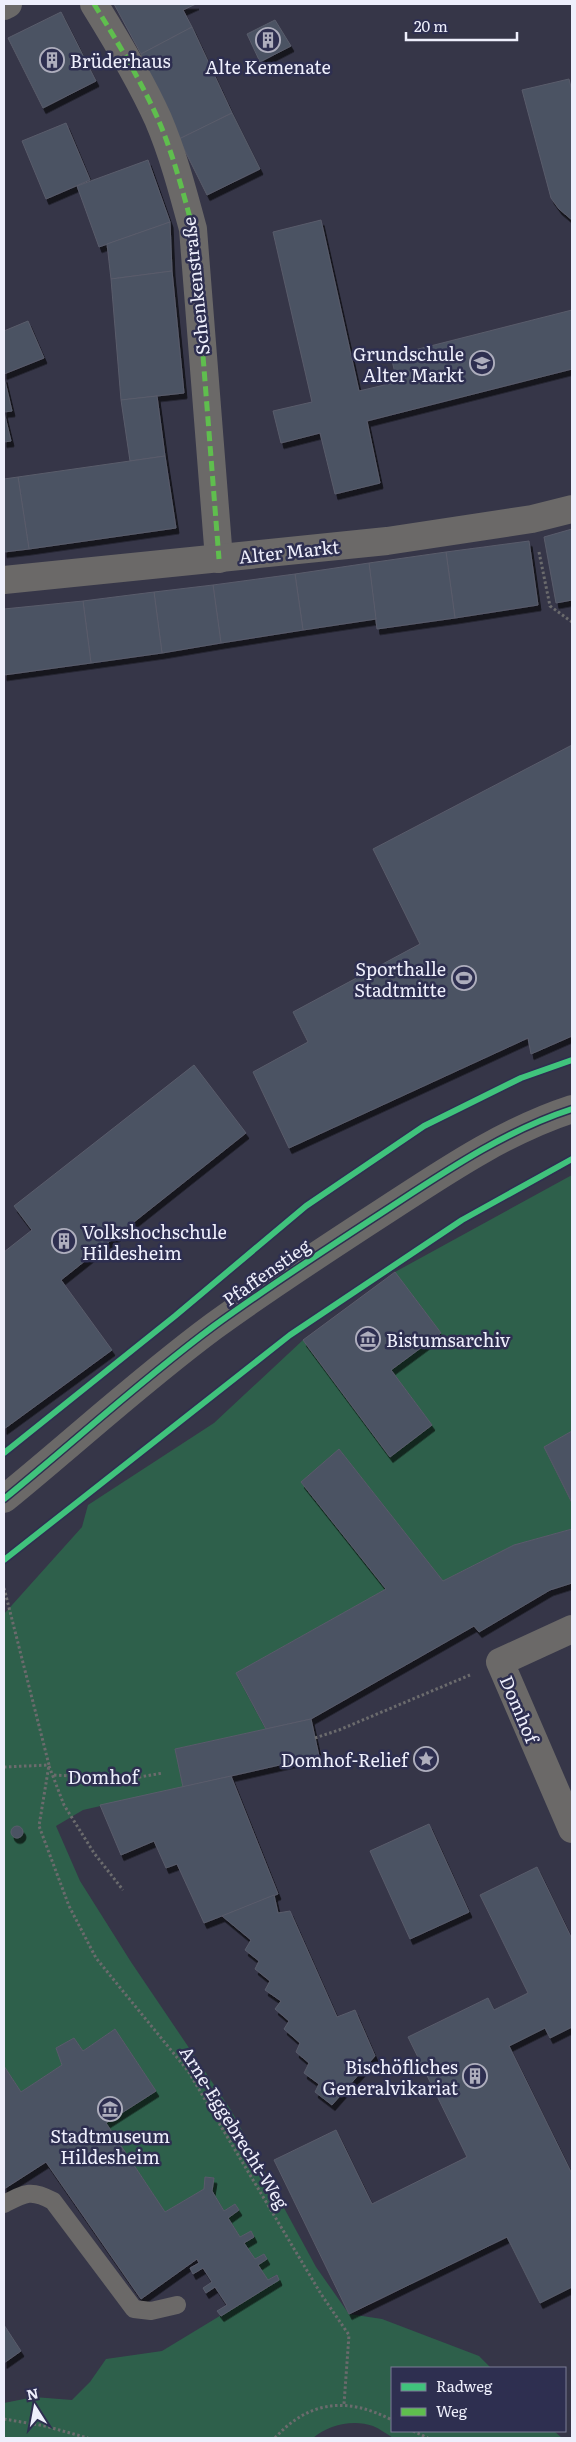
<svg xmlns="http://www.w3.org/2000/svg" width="576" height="2442" font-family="Literata,serif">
  <defs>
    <filter id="shadow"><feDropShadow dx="3" dy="5.5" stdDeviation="0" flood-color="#0009"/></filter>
  </defs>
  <rect width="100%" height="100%" fill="#363648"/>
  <!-- green -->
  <path fill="#2e604b" d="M572,1175v256l-28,16 28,56v26l-58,16 -71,36 -104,-132 -38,33 85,107 -150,84 30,56 -91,20 8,38 -100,23 -27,16 24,55 51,81 100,148 85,157 33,47 33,5 97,37 12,12h-99v63h162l8,7h-169c-6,-4 -13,-9 -20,-12 -20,-7 -45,-1 -60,12h-309v-35l30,-6 38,3 18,-18 16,-23 56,-8 117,-71 -3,-5 -8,5 -10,-15 9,-6 -3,-5 -9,5 -11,-16 10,-6 -3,-6 -11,6 -12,-19 11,-8 -4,-6 -11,7 -12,-20 2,-13 -9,-1 -1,12 -39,23 -59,-89 50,-32 -41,-62 -32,22 -9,-13 -18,10 6,17 -41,27 -17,-26v-452l78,-87 6,-22 126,-82 89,-83 87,116 42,-31 -41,-55 50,-37 -46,-61z"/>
  <!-- building -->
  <g fill="#4c5263" stroke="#595c6b" filter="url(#shadow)">
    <path d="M114,4h82l-13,6 9,17 -51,27z"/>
    <path d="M61,12l35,69 -53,27 -35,-70z"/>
    <path d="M275,20l16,26 -31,16 -13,-28z"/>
    <path d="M192,27l40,86 -53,26 -38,-85z"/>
    <path d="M569,79l3,12v129l-13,-11 -8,-11 -29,-108z"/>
    <path d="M232,113l28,56 -53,26 -28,-56z"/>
    <path d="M66,123l24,57 -44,19 -24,-58z"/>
    <path d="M148,160l22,62 -71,25 -22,-61z"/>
    <path d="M321,220l38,171 38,-9 -6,-26 181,-46v59l-205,52 13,62 -45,11 -15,-61 -39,10 -8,-32 39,-9 -39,-170z"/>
    <path d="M170,222l2,49 -61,8 -4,-35z"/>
    <path d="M172,271l12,122 -63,7 -10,-121z"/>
    <path d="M28,321l16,37 -40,16v-43z"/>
    <path d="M4,377l8,34 -8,1z"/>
    <path d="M157,396l8,60 -35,5 -9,-61z"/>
    <path d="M4,412l7,29 -7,1z"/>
    <path d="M165,456l11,72 -147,21 -11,-72z"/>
    <path d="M18,477l11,72 -25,3v-73z"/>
    <path d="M572,529v71l-16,3 -12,-66z"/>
    <path d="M529,541l9,64 -83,13 -9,-66z"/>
    <path d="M446,552l9,66 -78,11 -8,-66z"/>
    <path d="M369,563l7,56 -73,11 -8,-56z"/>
    <path d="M295,574l8,56 -82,13 -8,-58z"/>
    <path d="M213,585l8,58 -59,10 -8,-61z"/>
    <path d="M154,592l8,61 -71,10 -8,-62z"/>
    <path d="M83,601l8,62 -87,12v-66z"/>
    <path d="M572,745v291l-41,18 -3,-16 -239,110 -36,-76 55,-30 -15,-30 127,-68 -47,-95z"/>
    <path d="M194,1065l52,68 -185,147 51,70 -108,79v-177l28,-22 -18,-24z"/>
    <path d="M395,1272l46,61 -50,37 41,55 -42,32 -87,-117z"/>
    <path d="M572,1431v72l-28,-56z"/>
    <path d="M339,1449l104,132 71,-36 58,-16v54l-22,7 -71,42 -5,-6 -163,93 -45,10 -30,-56 150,-84 -85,-107z"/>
    <path d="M311,1719l8,37 -136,31 -8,-38z"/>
    <path d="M231,1776l47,118 -74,29 -27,-59 -11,4 -12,-27 -33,14 -21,-50z"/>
    <path d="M429,1824l40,88 -59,27 -40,-88z"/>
    <circle cx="17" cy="1832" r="6"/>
    <path d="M537,1867l35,72v88l-22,11 -5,-10 -36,18 63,128v113l-32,16 -33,-66 -158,77 -75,-154 62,-30 36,74 95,-47 -59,-120 80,-39 6,12 34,-17 -48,-98z"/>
    <path d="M274,1895l4,18 12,-2 47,106 18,-7 20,46 -43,49 -17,-13 4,-8 -15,-11 5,-10 -13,-11 4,-9 -16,-14 5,-8 -14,-12 6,-8 -16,-11 5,-9 -15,-12 4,-8 -14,-11 6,-10 -29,-24z"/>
    <path d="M115,2029l41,62 -50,32 59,89 39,-23 1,-12 9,1 -2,13 12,20 11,-7 4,6 -11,8 12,19 11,-6 3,6 -10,6 11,16 9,-5 3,5 -9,6 10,15 9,-5 2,5 -58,36 -4,-5 10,-6 -12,-18 -9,6 -3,-5 9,-6 -9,-14 -10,6 -3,-6 9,-5 -2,-4 -56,40 -95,-137 -42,27v-123l17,26 41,-27 -6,-17 18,-10 9,13z"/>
    <path d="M4,2325l17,26 -17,12z"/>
  </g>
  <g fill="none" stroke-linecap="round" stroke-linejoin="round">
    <!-- path -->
    <g stroke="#6b6b6d" stroke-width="3" stroke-dasharray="2.5 2.5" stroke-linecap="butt">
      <path d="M539,552l11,54 22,16"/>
      <path d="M4,1588l45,177 -10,61 30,80 27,52 92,113 133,223 28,41 -5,69"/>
      <path d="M315,1738l24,-8 131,-55"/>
      <path d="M49,1766l15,39 30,48 29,37"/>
      <path d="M4,1767l45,-2"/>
      <path d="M54,1775l74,4 35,-6"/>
      <path d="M4,2419l41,7 43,12"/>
      <path d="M413,2431l15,7"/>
      <path d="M275,2438c34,-38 73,-41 117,-18"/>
    </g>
    <!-- service -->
    <path stroke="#6b6968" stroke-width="18" d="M4,2204c21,-11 27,-15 49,-3l81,108 17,2 26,-6"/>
    <!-- minor -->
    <g stroke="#6b6968" stroke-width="28">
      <path d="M94,4c23,37 46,75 64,115 15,35 25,73 35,110l26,330"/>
      <path d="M4,6l4,-2"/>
      <path d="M4,580l383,-39 145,-22 40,-10"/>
      <path d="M572,1629l-72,33 72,167"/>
    </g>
    <!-- tertiary -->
    <path stroke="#6b6968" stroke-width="28" d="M4,1499c70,-57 137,-119 210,-173 55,-40 112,-77 169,-114 60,-39 121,-81 189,-103"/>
    <!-- quiet -->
    <path stroke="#5fbe4e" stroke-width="5" stroke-dasharray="10 5" stroke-linecap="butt" d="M94,4c23,37 46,75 64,115 15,35 25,73 35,110l26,330"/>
    <defs>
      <g id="cycleway">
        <path d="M4,1453l171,-137 131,-110 118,-80 97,-48 51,-18"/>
        <path d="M4,1499c70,-57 137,-119 210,-173 55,-40 112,-77 169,-114 60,-39 121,-81 189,-103"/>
        <path d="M4,1560l286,-225 172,-115 110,-61"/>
      </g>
    </defs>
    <!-- cycleway casing -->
    <use href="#cycleway" stroke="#2e2f50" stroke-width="9"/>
    <!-- cycleway -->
    <use href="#cycleway" stroke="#40c37c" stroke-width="6"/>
  </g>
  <!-- icons -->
  <defs>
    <symbol id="building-ring" viewBox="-11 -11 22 22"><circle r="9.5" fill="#2e2f50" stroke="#aeaebd" stroke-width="1.5"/><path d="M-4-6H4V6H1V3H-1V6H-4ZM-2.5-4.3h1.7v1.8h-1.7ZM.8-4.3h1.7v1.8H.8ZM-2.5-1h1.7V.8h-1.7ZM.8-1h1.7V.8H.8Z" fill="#aeaebd"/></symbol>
    <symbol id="school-ring" viewBox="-11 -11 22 22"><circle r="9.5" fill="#2e2f50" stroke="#aeaebd" stroke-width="1.5"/><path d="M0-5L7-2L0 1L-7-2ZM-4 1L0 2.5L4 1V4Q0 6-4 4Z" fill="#aeaebd"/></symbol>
    <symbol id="stadium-ring" viewBox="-11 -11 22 22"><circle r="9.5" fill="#2e2f50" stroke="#aeaebd" stroke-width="1.5"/><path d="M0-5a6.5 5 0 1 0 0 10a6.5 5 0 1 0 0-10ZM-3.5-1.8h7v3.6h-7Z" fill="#aeaebd"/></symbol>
    <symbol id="museum-ring" viewBox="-11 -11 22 22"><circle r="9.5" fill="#2e2f50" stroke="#aeaebd" stroke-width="1.5"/><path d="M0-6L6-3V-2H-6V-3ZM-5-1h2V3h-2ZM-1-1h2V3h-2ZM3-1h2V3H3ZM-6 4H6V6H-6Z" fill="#aeaebd"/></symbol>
    <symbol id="sight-ring" viewBox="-11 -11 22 22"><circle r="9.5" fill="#2e2f50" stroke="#aeaebd" stroke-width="1.5"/><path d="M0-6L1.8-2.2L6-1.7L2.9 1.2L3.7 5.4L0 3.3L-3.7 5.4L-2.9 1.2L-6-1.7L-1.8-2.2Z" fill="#aeaebd"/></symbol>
  </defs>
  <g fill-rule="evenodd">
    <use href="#building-ring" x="254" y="26" width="28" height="28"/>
    <use href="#building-ring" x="38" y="46" width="28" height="28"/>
    <use href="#school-ring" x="468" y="349" width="28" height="28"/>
    <use href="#stadium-ring" x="450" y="964" width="28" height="28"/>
    <use href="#building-ring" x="50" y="1227" width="28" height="28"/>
    <use href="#museum-ring" x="354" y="1325" width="28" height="28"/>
    <use href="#sight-ring" x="412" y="1745" width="28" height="28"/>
    <use href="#building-ring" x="461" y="2062" width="28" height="28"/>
    <use href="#museum-ring" x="96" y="2095" width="28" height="28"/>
  </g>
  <g text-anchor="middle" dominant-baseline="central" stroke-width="5" stroke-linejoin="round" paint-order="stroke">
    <!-- poi labels -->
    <g font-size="18" fill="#eeeffc" stroke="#2e2f50" text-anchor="end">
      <text x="70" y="60" text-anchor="start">Brüderhaus</text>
      <text x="268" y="66" text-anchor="middle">Alte Kemenate</text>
      <text x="464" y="353">Grundschule<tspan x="464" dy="21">Alter Markt</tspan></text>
      <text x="446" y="968">Sporthalle<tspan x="446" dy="21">Stadtmitte</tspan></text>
      <text x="82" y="1231" text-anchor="start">Volkshochschule<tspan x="82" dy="21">Hildesheim</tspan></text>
      <text x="386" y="1339" text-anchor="start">Bistumsarchiv</text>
      <text x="408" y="1759">Domhof-Relief</text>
      <text x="458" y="2066">Bischöfliches<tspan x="458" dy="21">Generalvikariat</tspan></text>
      <text x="110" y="2135" text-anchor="middle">Stadtmuseum<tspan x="110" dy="21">Hildesheim</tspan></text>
    </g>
    <!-- street labels -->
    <g font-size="18" fill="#eeeffc" stroke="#2e2f50">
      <text transform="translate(195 286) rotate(-96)">Schenkenstraße</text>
      <text transform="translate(289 551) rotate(-6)">Alter Markt</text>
      <text transform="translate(266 1272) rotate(-35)">Pfaffenstieg</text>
      <text transform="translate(520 1709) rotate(67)">Domhof</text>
      <text x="103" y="1776">Domhof</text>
      <text transform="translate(235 2127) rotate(58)">Arne-Eggebrecht-Weg</text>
    </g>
  </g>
  <!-- border -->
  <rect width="576" height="2442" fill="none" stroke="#eeeffc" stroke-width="10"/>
  <!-- legend -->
  <rect x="391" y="2367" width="175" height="65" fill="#2e2f50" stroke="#7b7c95"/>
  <rect x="401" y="2383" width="25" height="8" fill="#40c37c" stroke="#7b7c95"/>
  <text x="436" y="2392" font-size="15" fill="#eeeffc">Radweg</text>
  <rect x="401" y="2408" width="25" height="8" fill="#5fbe4e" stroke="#7b7c95"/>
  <text x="436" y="2417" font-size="15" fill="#eeeffc">Weg</text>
  <!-- north arrow -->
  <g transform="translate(35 2407) rotate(349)" stroke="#2e2f50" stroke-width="4" paint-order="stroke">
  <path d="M0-4L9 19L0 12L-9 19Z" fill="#eeeffc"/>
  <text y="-8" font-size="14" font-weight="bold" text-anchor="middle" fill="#eeeffc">N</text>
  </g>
  <!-- scale -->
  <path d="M406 32v8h111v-8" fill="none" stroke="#eeeffc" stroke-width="2.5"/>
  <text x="414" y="32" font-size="15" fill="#eeeffc" stroke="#2e2f50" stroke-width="4" paint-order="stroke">20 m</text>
</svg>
